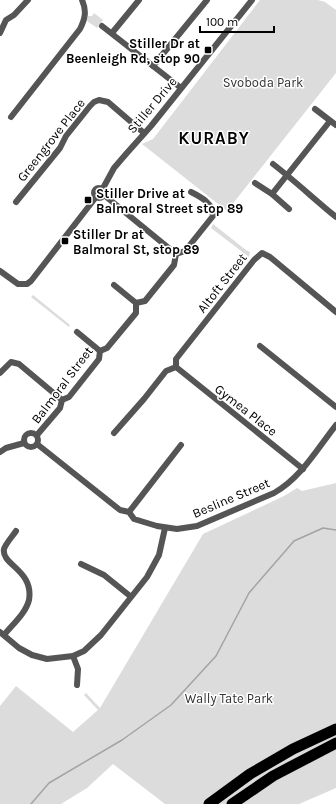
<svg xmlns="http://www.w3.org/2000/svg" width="336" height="804" font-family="Karla,sans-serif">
  <rect width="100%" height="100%" fill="#fff"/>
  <!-- green -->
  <g fill="#dcdcdc">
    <path d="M260,0h58l7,2 11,8v63l-109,138 -85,-67 11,-5z"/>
    <path d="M94,13l9,7 -6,8 -10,-7 1,-5h4z"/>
    <path d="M213,224l33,26 4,2 -1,5 -38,-29z"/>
    <path d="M33,295l37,30 -1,2 -38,-30z"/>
    <path d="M336,483v305l-37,16h-134l-52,-40 -26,24 -26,16h-61v-98l16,-20 57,46 25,-22 -14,-15 2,-2 14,15 103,-174 81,-38 13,-8 5,3z"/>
  </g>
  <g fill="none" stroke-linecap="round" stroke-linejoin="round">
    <!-- stream -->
    <path stroke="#a3a3a3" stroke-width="1.5" d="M31,804l18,-21 73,-43 49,-35 45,-49 33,-63 45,-52 29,-13 13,2"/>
    <defs>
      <g id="motorway">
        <path d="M209,804l41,-30 43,-25 43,-20"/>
        <path d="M232,804l41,-28 63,-33"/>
      </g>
    </defs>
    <!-- motorway casing -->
    <use href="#motorway" stroke="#dbdbdb" stroke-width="12"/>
    <!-- minor -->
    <g stroke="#555" stroke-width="6">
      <path d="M102,26l79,62"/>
      <path d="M0,33l6,-13 8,-5 14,-15"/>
      <path d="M112,33l27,-33"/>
      <path d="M153,66l54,-66"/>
      <path d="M315,109l21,16"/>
      <path d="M11,117l69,-88c5,-10 7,-18 2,-29"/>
      <path d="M273,164c22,17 41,35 63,53"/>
      <path d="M255,183l17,11 17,15"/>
      <circle cx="99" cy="193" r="5"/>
      <path d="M102,190l12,-22 12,-14 25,-28 101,-126"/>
      <path d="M272,194l58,-73"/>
      <path d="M16,202l44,-54 6,-12 24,-30 4,-4 5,-2 9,2 36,31"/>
      <path d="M176,254l9,-3 28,-35c0,-13 -12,-19 -22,-24"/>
      <path d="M0,271l18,13h9l4,-3 65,-84"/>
      <path d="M114,285l22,18"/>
      <path d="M77,332l23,19"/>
      <path d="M260,346l76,61"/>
      <path d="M176,367v-8l78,-99 8,-7 8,4 66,55"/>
      <path d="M176,367l127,102"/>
      <path d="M0,373l11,-11 8,2 43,36"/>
      <circle cx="31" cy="440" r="7"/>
      <path d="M114,433l30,-34 22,-28 10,-4"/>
      <path d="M37,435l23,-27 2,-8 7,-3 30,-38 1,-8 7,-3 29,-35v-10l9,-2 29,-36 2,-11 -72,-59"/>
      <path d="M37,444l83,66 9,2 5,7 23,7 20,3 20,-3 77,-33c27,-15 43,-44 62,-68"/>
      <path d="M0,452l6,-4 18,-5"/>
      <path d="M129,512l52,-67"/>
      <path d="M81,564l23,11 26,21"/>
      <path d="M0,632l19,16 13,7 15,4 26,-3 11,-5 17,-16 46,-58 12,-22 6,-27"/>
      <path d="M4,635c8,-10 22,-22 25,-35 5,-30 -28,-35 -25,-51 2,-6 8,-12 12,-18"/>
      <path d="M73,656l5,13 -1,16"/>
    </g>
    <!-- motorway -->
    <use href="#motorway" stroke="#000" stroke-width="11"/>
  </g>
  <!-- markers -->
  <g fill="#000" stroke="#fff" stroke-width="1.5">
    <rect x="204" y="46" width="8" height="8" rx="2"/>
    <rect x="84" y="196" width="8" height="8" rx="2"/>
    <rect x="61" y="237" width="8" height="8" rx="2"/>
  </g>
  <g text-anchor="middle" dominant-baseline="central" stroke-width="3" stroke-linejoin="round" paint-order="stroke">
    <!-- poi labels -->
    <g font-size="13" font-weight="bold" fill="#000" stroke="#fff" text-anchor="start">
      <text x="200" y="43" text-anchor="end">Stiller Dr at<tspan x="200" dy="15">Beenleigh Rd, stop 90</tspan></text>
      <text x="96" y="193">Stiller Drive at<tspan x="96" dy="15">Balmoral Street stop 89</tspan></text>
      <text x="73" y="234">Stiller Dr at<tspan x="73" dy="15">Balmoral St, stop 89</tspan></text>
    </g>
    <!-- park labels -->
    <g font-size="13" fill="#333" stroke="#fff">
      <text x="263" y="82">Svoboda Park</text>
      <text x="229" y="698">Wally Tate Park</text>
    </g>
    <!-- street labels -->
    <g font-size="13" fill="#000" stroke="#fff">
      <text transform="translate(152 105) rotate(-50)">Stiller Drive</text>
      <text transform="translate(51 140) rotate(-52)">Greengrove Place</text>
      <text transform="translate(222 283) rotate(-52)">Altoft Street</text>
      <text transform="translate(62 385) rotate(-53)">Balmoral Street</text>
      <text transform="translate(246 410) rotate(38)">Gymea Place</text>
      <text transform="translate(231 498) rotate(-23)">Besline Street</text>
    </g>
    <!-- district labels -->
    <g font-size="17" font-weight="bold" letter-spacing="1" fill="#000" stroke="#fff">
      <text x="214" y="138">KURABY</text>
    </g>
  </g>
  <!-- scale -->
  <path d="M200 26v6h74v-6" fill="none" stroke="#000000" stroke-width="2"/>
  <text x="206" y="26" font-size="12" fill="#000000" stroke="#ffffff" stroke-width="3" paint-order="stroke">100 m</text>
</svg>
